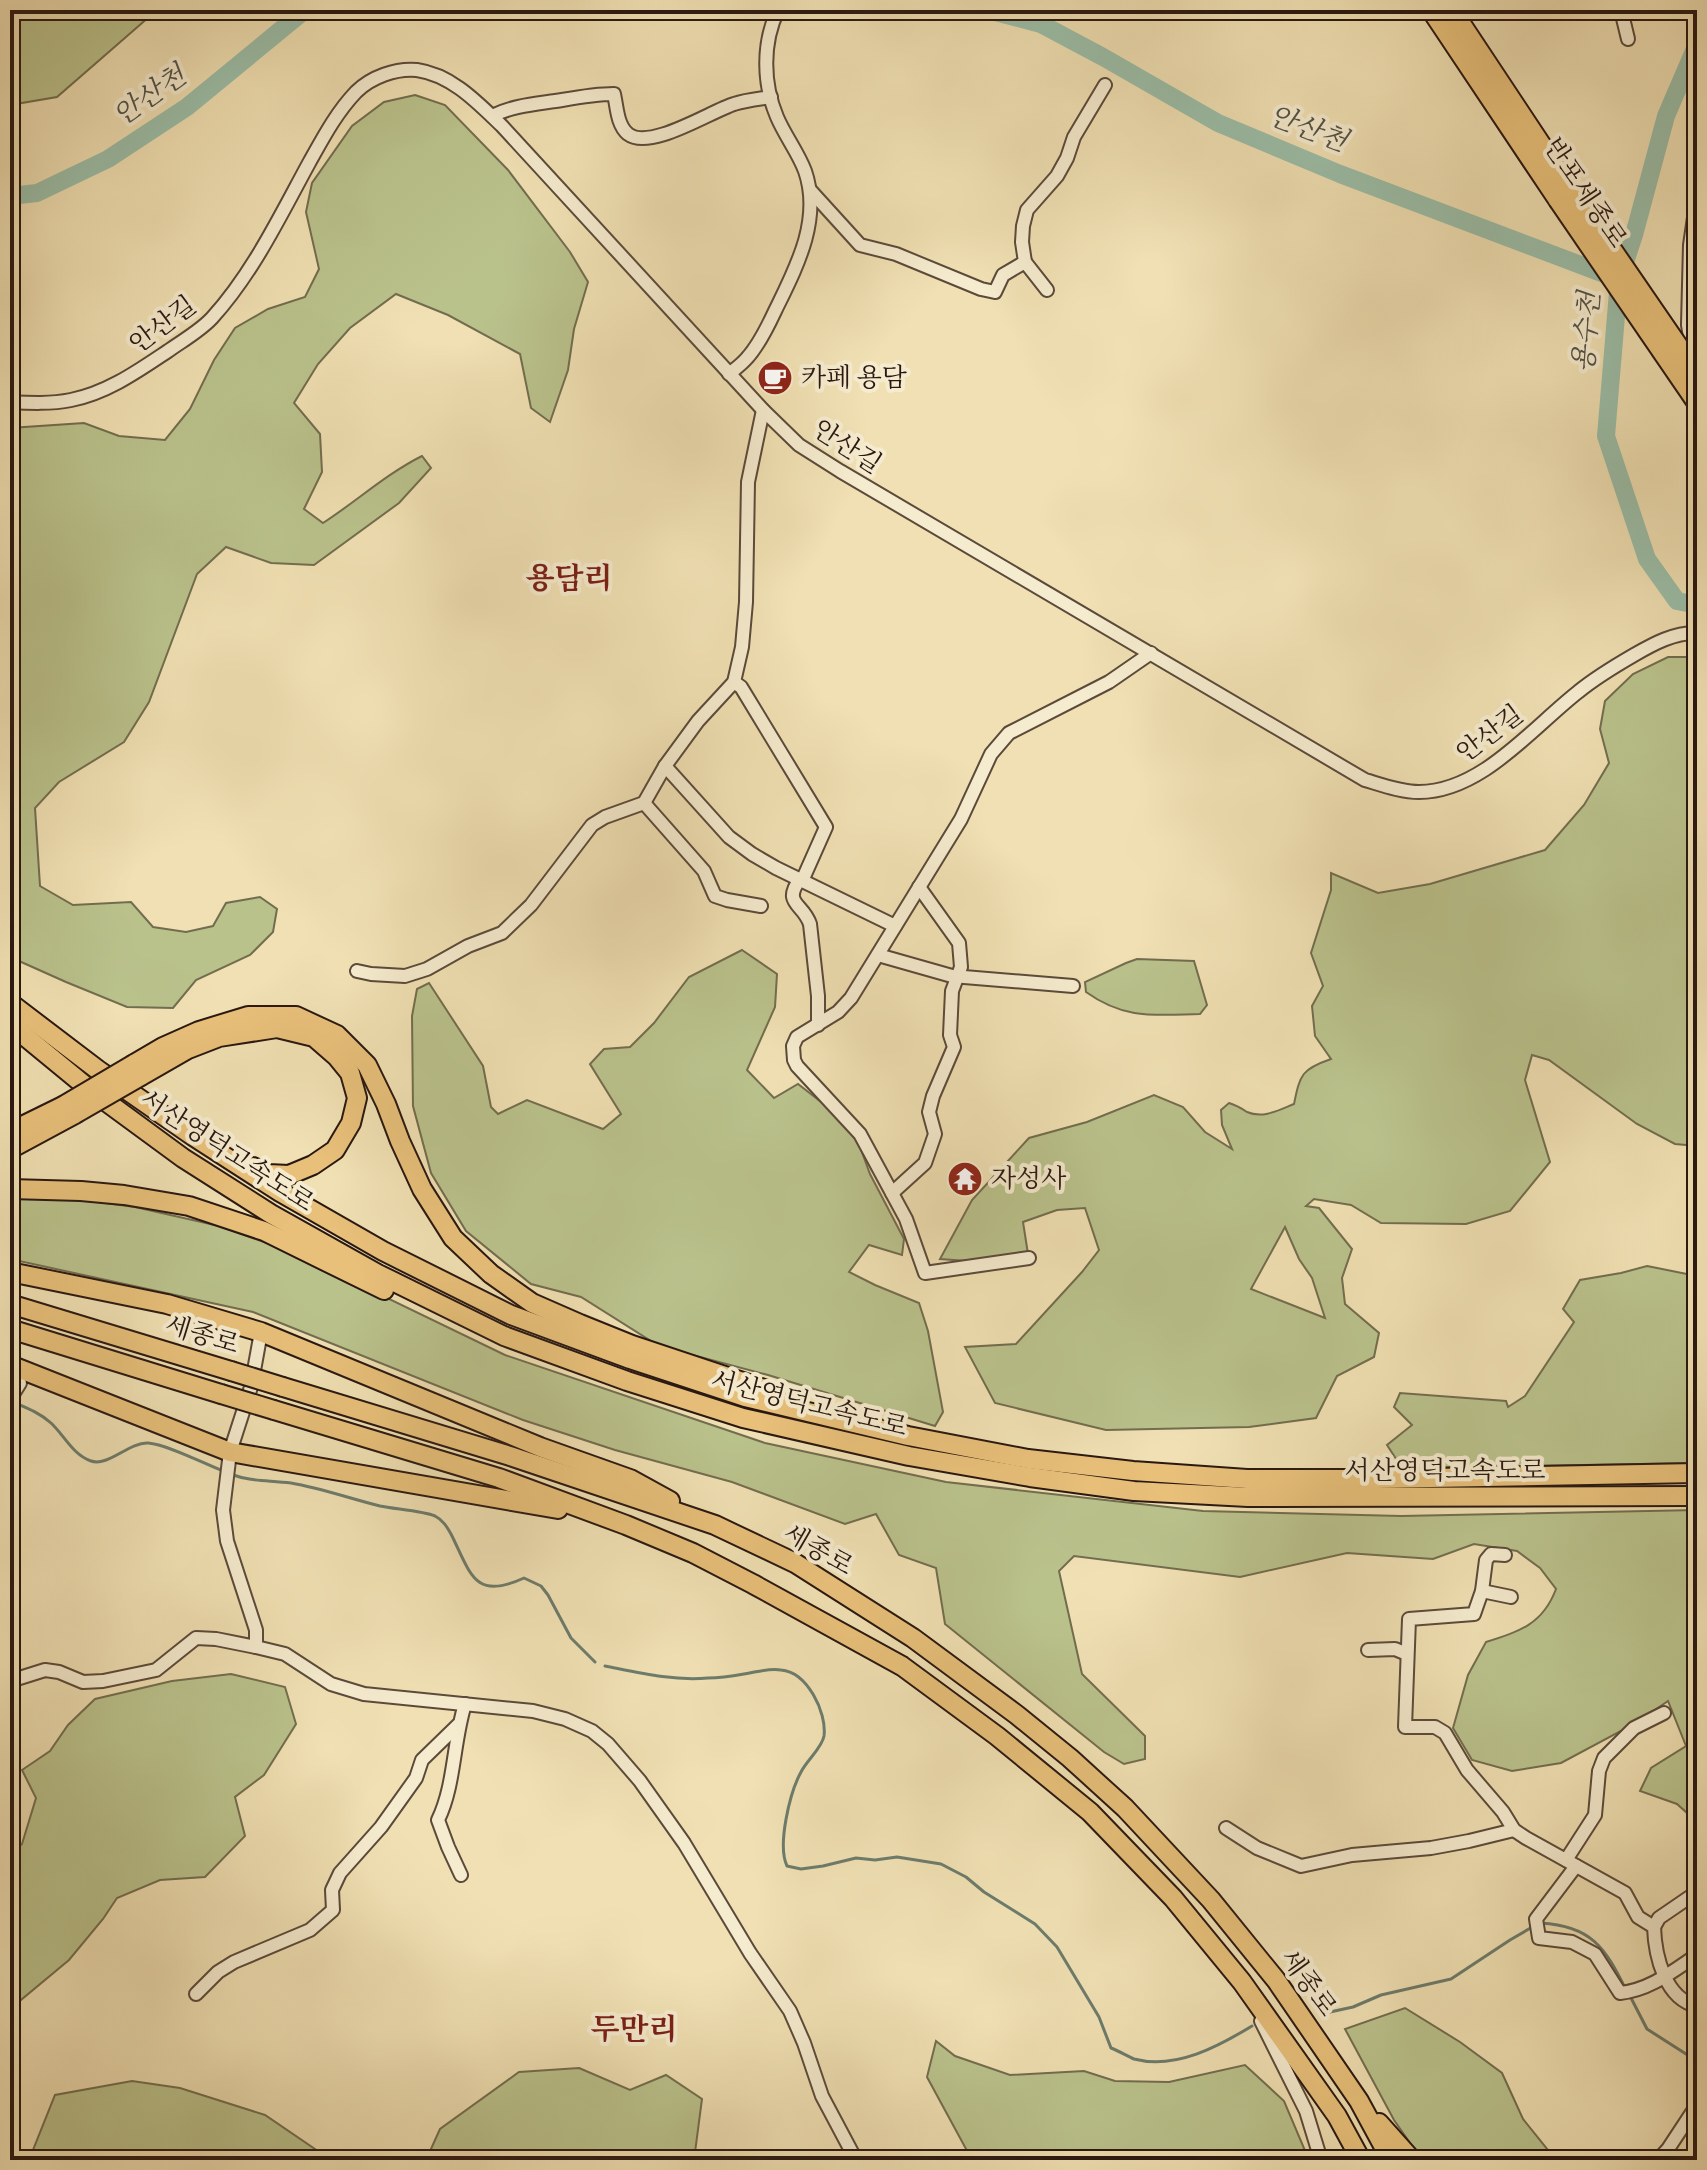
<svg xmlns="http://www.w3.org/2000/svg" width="1707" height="2170" font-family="'Libre Bodoni','Noto Serif KR',serif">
  <rect width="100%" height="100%" fill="#f0e0b3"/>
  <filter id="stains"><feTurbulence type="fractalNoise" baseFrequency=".0025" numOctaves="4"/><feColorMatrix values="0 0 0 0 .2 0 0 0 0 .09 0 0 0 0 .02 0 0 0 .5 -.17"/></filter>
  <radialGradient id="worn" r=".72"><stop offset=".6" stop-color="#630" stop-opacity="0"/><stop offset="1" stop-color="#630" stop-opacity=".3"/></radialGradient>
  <!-- green -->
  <g fill="#bac28c" stroke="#726d4f" stroke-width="2" fill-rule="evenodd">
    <path d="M10,10h147l-100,87 -47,8z"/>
    <path d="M415,95l30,10 63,65 62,82 18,30 -14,47 -6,41 -18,52 -19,-14 -11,-54 -72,-39 -52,-21 -46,34 -32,36 -24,39 26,31 2,38 -18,37 19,14c34,-22 63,-49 99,-67l9,12 -32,35 -85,62 -43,-2 -45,-16 -29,27 -48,128 -25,40 -65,40 -24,26 5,78 33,19 58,-3 22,25 33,5 27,-6 13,-23 34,-6 17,12 -4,23 -23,23 -54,25 -23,28 -46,-1 -61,-25 -56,-25v-529l74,-5 35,13 46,4 25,-31 24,-49 21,-32 33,-19 37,-12 14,-28 -13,-57 6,-29 40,-57 32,-24z"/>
    <path d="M1668,657h29v489l-22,-2 -38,-20 -88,-64 -17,-5 -7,25 25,82 -40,49 -44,13 -85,-1 -30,-18 -37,-6 -8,7 13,2 33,41 -10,29 3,26 34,29 -5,24 -37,19 -21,42 -67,9 -143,3 -111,-27 -30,-56 51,-3 66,-72 17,-22 -14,-42 -28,2 -34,12 5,32 -60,7 -28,-2 32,-59 57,-62 58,-16 67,-27 29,12 22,25 27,17 -10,-24 -1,-15 8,-7c7,2 12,5 18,9 16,7 32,-2 47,-8 6,-30 8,-35 37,-45l-16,-23 -3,-30 11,-20 -12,-33 20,-63v-17l47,20 52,-9 115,-34 39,-45 25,-42 -9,-34 5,-28 28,-27zM1285,1227l14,32 13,19 13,40 -74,-29z"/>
    <path d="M742,950l35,24 -2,33 -28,63 27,28 24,-14 36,28 25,32 11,30 34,65 -2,16 -33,-10 -20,27 26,13 44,18 9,28 15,81 -8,14 -167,-51 -109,-29 -78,-49 -50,-13 -65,-53 -35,-58 -18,-67 -1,-90 5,-27 12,-6 54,83 8,41 7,7 29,-14 76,29 18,-15 -31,-50 14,-15 26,-2 24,-24 35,-46z"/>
    <path d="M1137,959l57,2 13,44 -7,9c-45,1 -75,6 -114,-22l-1,-10 41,-19z"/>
    <path d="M52,1196l83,11 84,19 73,26 213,103 260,88 181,39 257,29 198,5 296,-6v312l-20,-18 -37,-13 11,-23 35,-22 -18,-45 -32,22 -75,40 -49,8 -40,-11 -19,-32 15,-53 18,-33c33,-10 57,-18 70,-53l-16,-21 -23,-17 -43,-7 -41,15 -86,-6 -107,24 -166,-21 -15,15 23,103 63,62v23l-21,5 -20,-12 -159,-128 -9,-56 -37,-13 -23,-41 -31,10 -113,-42 -117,-32 -92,-30 -270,-108 -243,-53v-62z"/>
    <path d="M1647,1266l50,10v187l-295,5 -15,-23 25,-20 -18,-18 6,-14 106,8 2,6 17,-11 49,-74 -11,-13 17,-29 41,-7z"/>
    <path d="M231,1674l54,13 11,37 -32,51 -29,22 10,39 -40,41 -45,3 -43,18 -14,21 -34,41 -59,49v-155l12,-10 14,-46 -14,-28 28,-19 18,-26 27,-26 77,-18z"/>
    <path d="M1405,2008l55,34 42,31 21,46 33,41h-134l-28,-40 -49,-91z"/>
    <path d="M936,2041l19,15 55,19 74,-4 31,10 54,1 76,-17 39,36 25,59h-337l-45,-83z"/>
    <path d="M579,2068l51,22 36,-15 36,24 -8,61h-268l14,-31 79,-57z"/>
    <path d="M132,2081l48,7 85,27 66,45h-302l26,-65z"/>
  </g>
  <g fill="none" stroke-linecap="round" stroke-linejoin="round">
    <!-- stream -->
    <g stroke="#6d7c6c" stroke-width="3">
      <path d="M13,1402c14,6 27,11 38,21 13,12 22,32 40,38 17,6 38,-19 57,-18 18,1 57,21 75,28"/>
      <path d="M230,1474c22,8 38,6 61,9 30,5 60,16 89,23 14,3 43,5 55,10 8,4 12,11 16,18 20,40 23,67 73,44l17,8 7,9 23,43 24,24"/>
      <path d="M605,1666c35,7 67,15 103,12 12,0 25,-2 36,-4 13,-2 24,-6 37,-4 26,2 46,42 43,66 -2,12 -17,24 -23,36 -11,20 -24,73 -14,94l14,3 22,-3 33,-8 19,2 22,-3 44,7 25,13 18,15 51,32 22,23 42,70 12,31c8,3 16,8 23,11 42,11 85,-13 118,-33"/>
      <path d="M1541,1923c50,3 64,24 85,67"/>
      <path d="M1630,1996l17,33 50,32"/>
      <path d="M1330,2012l23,-5 28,-12 70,-16 59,-39 24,-14"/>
    </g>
    <!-- river -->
    <g stroke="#9bbea8" stroke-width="18">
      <path d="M987,10l54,14 62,33 115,66 122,51 275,104"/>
      <path d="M1697,44l-31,72 -32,119 -15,45 -13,156 41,123 30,42 20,4"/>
      <path d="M10,196l27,-3 71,-34 79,-52 118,-97"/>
    </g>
    <defs>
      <g id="minor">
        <path d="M1621,10l7,29"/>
        <path d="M492,116c22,-11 45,-12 70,-16 17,-3 34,-6 52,-6 3,13 3,31 14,40 22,17 83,-23 106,-30 12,-4 24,-5 37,-7"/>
        <path d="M810,190l50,55 36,9 85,35 14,3 8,-17 22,-13 -3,-20 1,-16 4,-16 30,-34 10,-18 7,-21 31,-52"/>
        <path d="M1697,197l-7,48 -2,80 7,44 -1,59 3,7"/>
        <path d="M1025,262l22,28"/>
        <path d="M729,374c6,-5 13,-10 18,-16 12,-13 21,-32 28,-47 21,-43 47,-91 30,-140 -7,-19 -20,-35 -28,-54 -14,-33 -15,-74 1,-107"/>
        <path d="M10,402c20,1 41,2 61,-2 36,-7 67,-29 97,-49 14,-10 32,-20 44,-33 41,-45 68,-102 97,-155 14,-25 27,-50 47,-71 15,-15 40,-24 61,-22 35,5 61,33 85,56l261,284 36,35 41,26 525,309c17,5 36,12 54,12 62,0 113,-64 159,-100 17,-14 37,-26 56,-37 19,-11 41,-23 63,-22"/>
        <path d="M734,682l7,5 85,140 -24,54"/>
        <path d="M665,766l64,71 23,17 24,14 119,58"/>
        <path d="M644,803l60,68 11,25 12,4 34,6"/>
        <path d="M800,879c-18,25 3,24 10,45l8,72v29"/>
        <path d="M878,955l74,21 121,10"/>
        <path d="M357,971l14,3 34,2 22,-7 41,-23 34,-13 29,-28 61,-80 13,-8 39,-14 21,-37 33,-45 36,-39 8,-35 4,-45 2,-120 15,-72"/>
        <path d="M892,1193l33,-30 10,-29 -6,-22 4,-16 21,-49 -4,-12 2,-44 9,-24 -2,-24 -40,-56"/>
        <path d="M1029,1258l-104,15 -19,-54 -46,-85 -63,-68 -3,-6 -1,-14 4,-9 41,-25 13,-14 110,-179 30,-65 18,-21 100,-51 42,-29"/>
        <path d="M261,1332l-10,55 -21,65 -7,58 4,31 29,89v17l29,7 46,30 33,10 169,17 32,8 27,12 16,13 32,37 44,62 66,110 40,58 14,32 18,53 34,64"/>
        <path d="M10,1399l10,-16"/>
        <path d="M1505,1555l-14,-1 -5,6 -4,31 -8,23 -65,5 -4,108h30l10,6 22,37 36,42 11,18 12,8 99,55 13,24 16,10c1,29 11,72 43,79"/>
        <path d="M1482,1591l29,6"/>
        <path d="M1368,1650l27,-1 12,5"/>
        <path d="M10,1681l35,-11 14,2 24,10 20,-1 53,-11 40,-32 20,1 40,8"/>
        <path d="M1226,1828l31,20 44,18 51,-11 79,-7 38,-7 45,-11"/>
        <path d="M1566,1860l29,-45 4,-44 5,-13 30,-30 30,-15"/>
        <path d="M1576,1866l-40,53 3,19 33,4 23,12 25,39c30,-3 53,-22 77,-38"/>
        <path d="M461,1875l-13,-28 -10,-27c17,-35 15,-78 27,-116"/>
        <path d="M1654,1927l5,-9 38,-26"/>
        <path d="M196,1994l22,-22 16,-10 76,-32 23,-20 -1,-20 8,-17 41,-46 35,-49 6,-18 36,-35"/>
        <path d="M1261,2021l45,90 15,49"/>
        <path d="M1658,2160l10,-11 29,-44"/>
      </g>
      <g id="highway">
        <path d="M1431,10l127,190"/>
        <path d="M1452,10l120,181"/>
        <path d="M10,1003l88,67 95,66 87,56 103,59 128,64 119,44 115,38 163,39 120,23 105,12 114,8h130l320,-6"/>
        <path d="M10,1024l79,65 94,69 88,56 107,60 126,62 123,45 116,37 166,38 121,21 104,14 114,6 449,-1"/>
        <path d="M134,1064l29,-17 36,-16 49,-15h48l41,19 30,30 19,39 14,37 22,48 31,49 38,36 41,29 48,21 52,21 144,48"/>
        <path d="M141,1076l47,-27 31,-12 58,-9 37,9 23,20 13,16 7,25 -6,25 -16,27 -22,15 -24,10 -21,-1 -15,-7"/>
        <path d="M10,1132l53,-26"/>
        <path d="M10,1149l65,-35"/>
        <path d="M10,1189l71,2 43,4 65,11 75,25 120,59"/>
        <path d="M10,1272l157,32 94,28 279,115 90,32 40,22"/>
        <path d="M10,1304l221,67"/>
        <path d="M10,1329l211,65"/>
        <path d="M10,1365l220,87 328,57"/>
        <path d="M283,1387l227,69 205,69 80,38 118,75 104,77 53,43 55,50 86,92 65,80 83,121 32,59"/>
        <path d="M274,1410l225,68 127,47 67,28 60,31 149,82 95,70 93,76 83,86 69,84 95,134 24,44"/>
        <path d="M1379,2123l33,37"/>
      </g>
    </defs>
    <!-- minor casing -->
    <use href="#minor" stroke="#5b4a3a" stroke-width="16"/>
    <!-- highway casing -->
    <use href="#highway" stroke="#291812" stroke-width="22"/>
    <!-- minor -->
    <use href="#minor" stroke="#f5ebce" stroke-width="12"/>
    <!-- highway -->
    <use href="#highway" stroke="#e8c07a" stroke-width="18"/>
    <defs>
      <g id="highway-bridge">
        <path d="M1572,191l125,182"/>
        <path d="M1558,200l139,203"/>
        <path d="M63,1106l71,-42"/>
        <path d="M75,1114l66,-38"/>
        <path d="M231,1371l52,16"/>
        <path d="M221,1394l53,16"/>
      </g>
    </defs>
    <!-- highway-bridge casing -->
    <use href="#highway-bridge" stroke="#291812" stroke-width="22" stroke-linecap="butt"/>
    <!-- highway-bridge -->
    <use href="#highway-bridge" stroke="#e8c07a" stroke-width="18"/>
  </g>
  <!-- icons -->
  <defs>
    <symbol id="cafe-disc" viewBox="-11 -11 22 22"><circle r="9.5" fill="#8f2418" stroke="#f5ebce"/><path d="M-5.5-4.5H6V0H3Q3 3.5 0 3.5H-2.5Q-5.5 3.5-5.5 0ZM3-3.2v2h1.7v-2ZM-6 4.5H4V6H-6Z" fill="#fff"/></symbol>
    <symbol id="temple-disc" viewBox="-11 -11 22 22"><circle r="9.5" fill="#8f2418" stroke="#f5ebce"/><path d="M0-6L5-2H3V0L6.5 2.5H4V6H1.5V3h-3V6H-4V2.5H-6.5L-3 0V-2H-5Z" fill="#fff"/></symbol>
  </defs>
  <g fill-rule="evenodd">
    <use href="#cafe-disc" x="755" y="358" width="40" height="40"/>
    <use href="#temple-disc" x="945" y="1159" width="40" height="40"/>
  </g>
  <g text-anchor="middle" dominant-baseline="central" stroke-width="8" stroke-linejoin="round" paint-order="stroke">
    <!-- street labels -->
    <g font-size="26" fill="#291812" stroke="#f5ebce">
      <text transform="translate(1585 193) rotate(56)">반포세종로</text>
      <text transform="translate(163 325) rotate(-37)">안산길</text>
      <text transform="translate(847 447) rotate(33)">안산길</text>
      <text transform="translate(1490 734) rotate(-37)">안산길</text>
      <text transform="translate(227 1151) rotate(33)">서산영덕고속도로</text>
      <text transform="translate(202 1335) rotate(17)">세종로</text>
      <text transform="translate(809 1404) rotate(14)">서산영덕고속도로</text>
      <text x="1445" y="1471">서산영덕고속도로</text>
      <text transform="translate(818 1550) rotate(30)">세종로</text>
      <text transform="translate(1308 1983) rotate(54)">세종로</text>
    </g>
    <!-- poi labels -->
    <g font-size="26" fill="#291812" stroke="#f5ebce" text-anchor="start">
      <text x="801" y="378">카페 용담</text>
      <text x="991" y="1179">자성사</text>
    </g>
    <!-- water labels -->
    <g font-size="28" font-style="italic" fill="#515246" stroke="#f5ebce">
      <text transform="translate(150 96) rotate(-35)">안산천</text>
      <text transform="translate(1308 129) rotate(21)">안산천</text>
      <text transform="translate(1587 332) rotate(-85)">용수천</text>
    </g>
    <!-- quarter labels -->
    <g font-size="30" font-weight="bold" fill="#7a1f14" stroke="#f5ebce">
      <text x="569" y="579">용담리</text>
      <text x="634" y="2030">두만리</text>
    </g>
  </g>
  <!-- margin -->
  <rect width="1707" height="2170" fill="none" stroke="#f0e0b3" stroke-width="40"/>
  <rect x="12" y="12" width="1683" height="2146" fill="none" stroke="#291812" stroke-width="4"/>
  <rect x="20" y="20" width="1667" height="2130" fill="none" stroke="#291812" stroke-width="2"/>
  <rect width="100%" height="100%" filter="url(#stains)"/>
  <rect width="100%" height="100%" fill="url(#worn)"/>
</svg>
